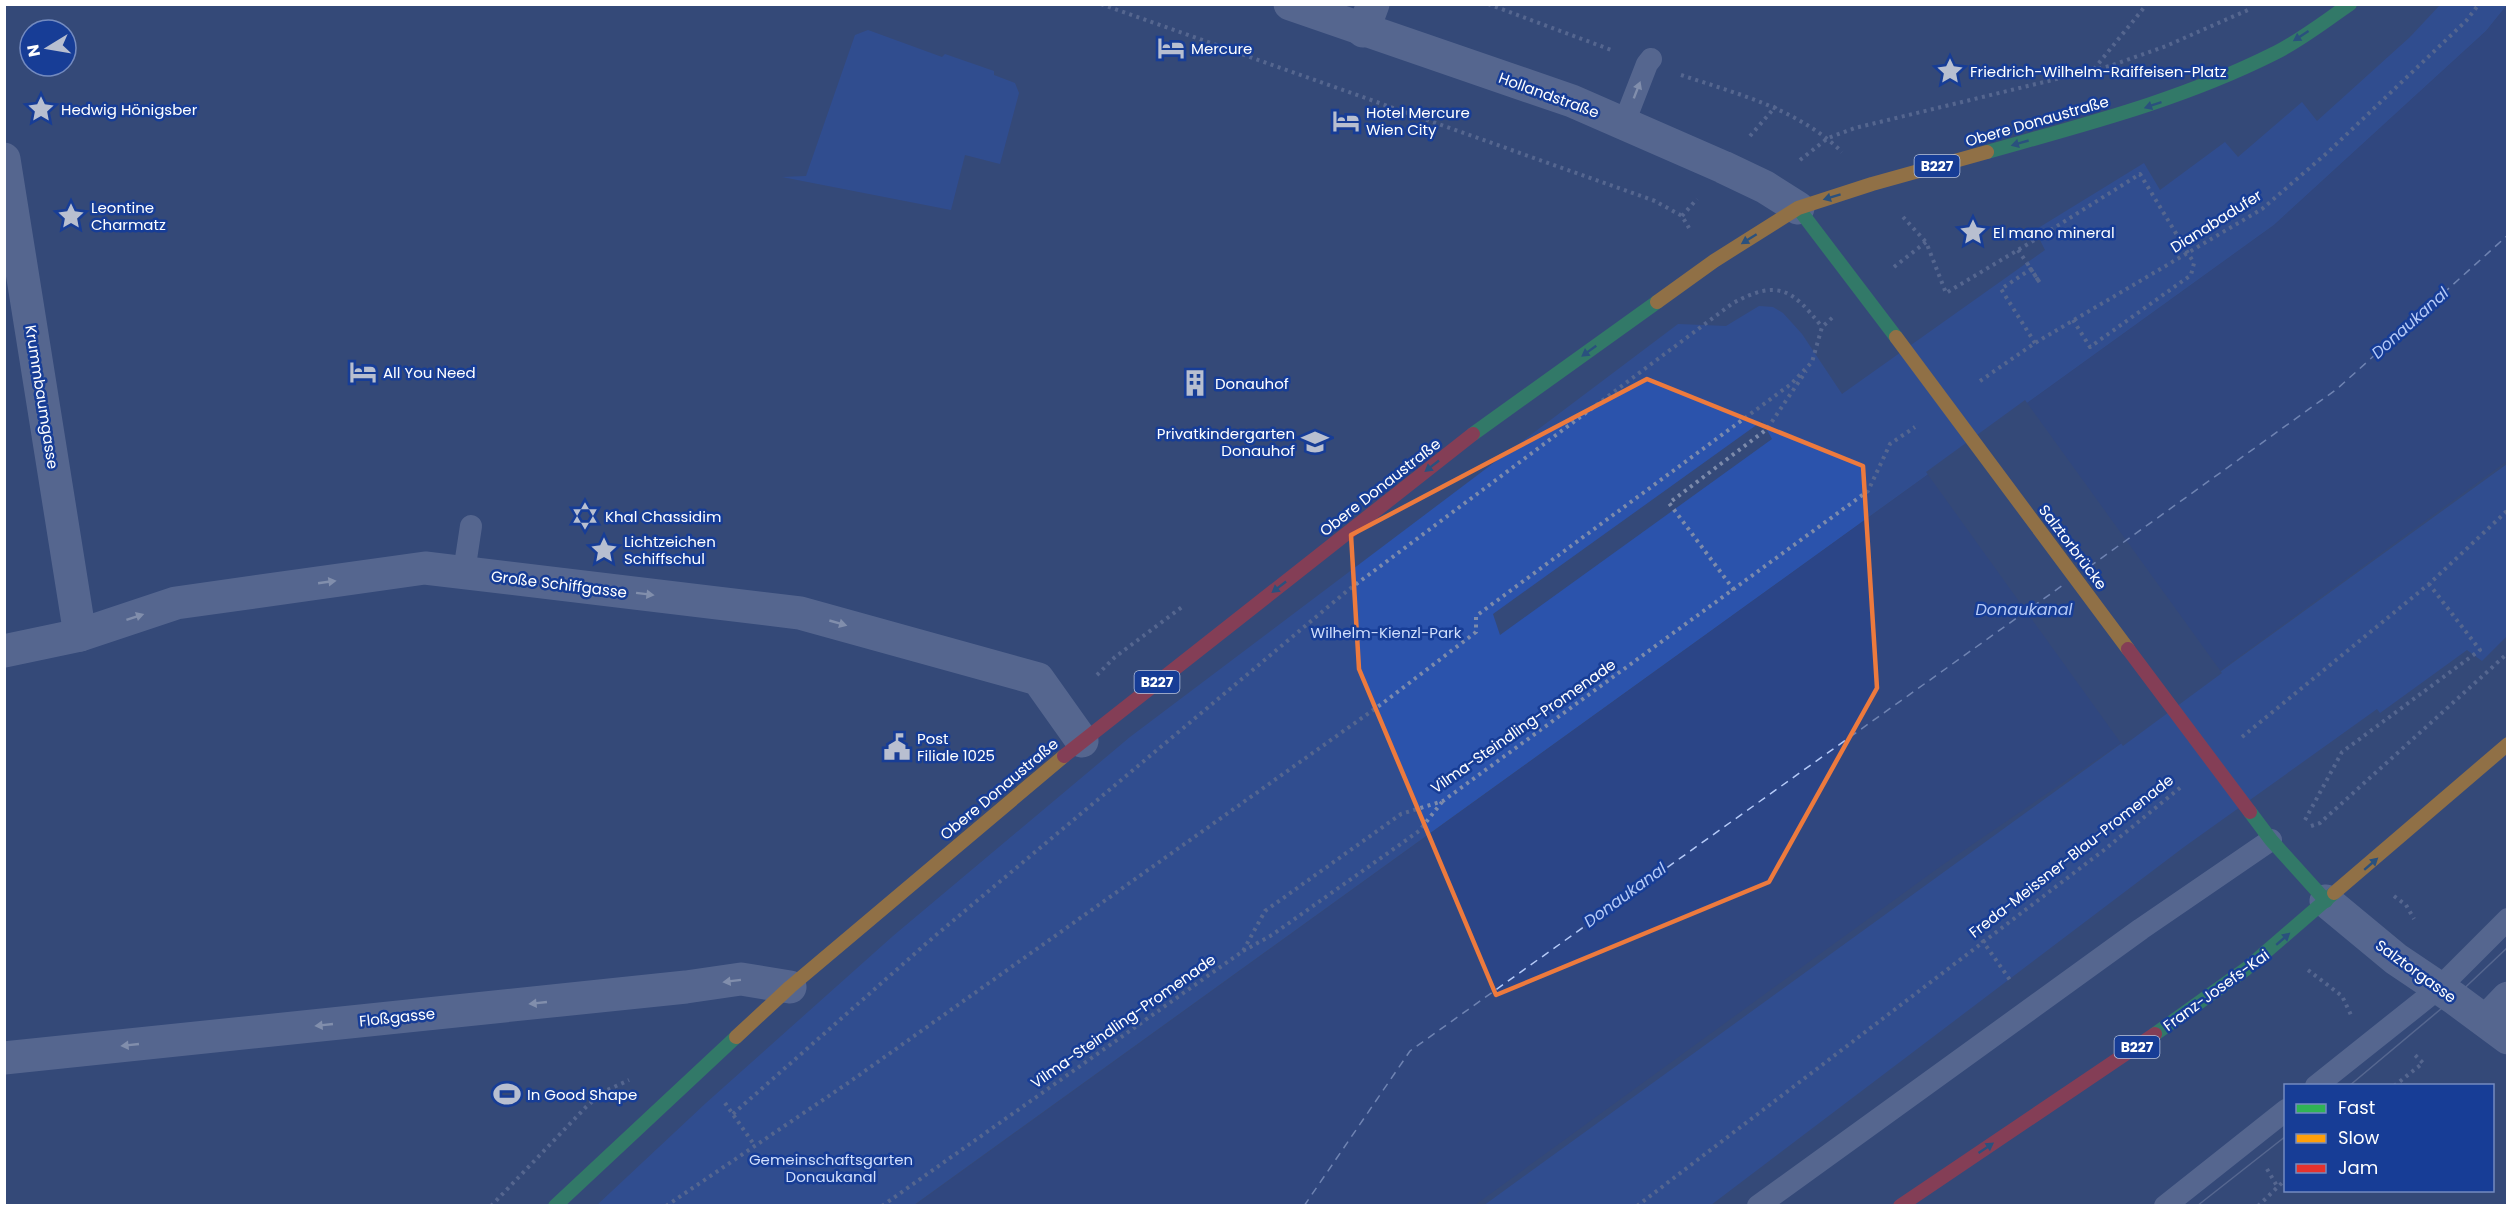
<svg xmlns="http://www.w3.org/2000/svg" width="2512" height="1210" font-family="Poppins,sans-serif">
  <rect width="100%" height="100%" fill="#344979"/>
  <!-- green -->
  <g fill="#2b53ac" fill-rule="evenodd">
    <path d="M2440,5h67l-21,26 -212,194 -1360,980 -318,1 110,-103 187,-167 237,-199 548,-413 48,2 33,-20 14,1 10,6 19,21 40,60 203,-144 -10,-20 109,-67 16,27 65,-48 13,15 64,-55 15,19 93,-84zM1762,421l10,18 -272,196 -7,-21z"/>
    <path d="M868,30l74,27 3,-3 49,17v4l21,8 4,10 -19,71 -35,-9 -14,55 -169,-33 24,-1 49,-141z"/>
    <path d="M2507,464v172l-25,25 -15,-11 -87,63 -3,-4 -193,138 -473,358 -228,1z"/>
  </g>
  <!-- water -->
  <path fill="#2b4587" d="M2507,5v456l-386,282 -180,123 -466,339 -561,1 1360,-981 212,-194z"/>
  <!-- pier -->
  <path fill="#344979" d="M2025,400l197,273 -99,73 -197,-274z"/>
  <g fill="none" stroke-linecap="round" stroke-linejoin="round">
    <!-- ferry -->
    <g stroke="#b5caf8" stroke-width="1.5" stroke-dasharray="8 6" stroke-linecap="butt">
      <path d="M2089,567l248,-178 171,-154"/>
      <path d="M1304,1206l106,-155 653,-466"/>
    </g>
    <!-- path -->
    <g stroke="#7d8bab" stroke-width="4" stroke-dasharray="3 4.5" stroke-linecap="butt">
      <path d="M1101,4l554,197 27,15 7,12"/>
      <path d="M1488,4l126,47"/>
      <path d="M2094,69l53,-65"/>
      <path d="M1681,75c57,19 117,34 161,77"/>
      <path d="M1750,136l26,-30"/>
      <path d="M1800,160l28,-22 27,-10 255,-62 56,-20 82,-36"/>
      <path d="M1682,216l15,-17"/>
      <path d="M1903,217l23,25"/>
      <path d="M2018,250l9,13"/>
      <path d="M1894,267l32,-25 20,51 92,-55 102,-64 54,89 -3,12 -101,72 -17,-27"/>
      <path d="M2035,343l-34,-54 30,-20 9,14 -4,-6"/>
      <path d="M1980,381l55,-38 227,-134 65,-56 139,-132 13,-17"/>
      <path d="M1734,590l-65,-87 98,-74 39,-58"/>
      <path d="M1097,675l18,-18 67,-50"/>
      <path d="M2242,737l187,-153 79,-74"/>
      <path d="M2305,820l37,-68 138,-102 -51,-66"/>
      <path d="M2311,826l9,-3 188,-170"/>
      <path d="M2394,896l12,9 8,14"/>
      <path d="M1982,940l28,40"/>
      <path d="M1243,951l29,-16 147,-104 23,-29"/>
      <path d="M2308,970l34,26 9,19"/>
      <path d="M2394,1086l29,-23 -10,-10"/>
      <path d="M725,1103l30,43"/>
      <path d="M733,1114l203,-179 411,-344 386,-288c45,-24 59,-14 89,24"/>
      <path d="M2267,1169l10,17"/>
      <path d="M491,1206l95,-99 17,-15 26,-12"/>
      <path d="M666,1206l182,-123 535,-380 93,-71v-16l315,-232 21,-22 10,-35 11,-10"/>
      <path d="M882,1206l361,-255 22,-40 136,-97 42,-13 425,-310 22,-47 25,-17"/>
      <path d="M1637,1206l467,-356 77,-63"/>
      <path d="M2258,1206l28,-27"/>
    </g>
    <!-- lane -->
    <g stroke="#7d8bab" stroke-width="22">
      <path d="M1624,123l23,-59 4,-5"/>
      <path d="M464,572l7,-46"/>
      <path d="M2316,1086l123,-98 69,-69"/>
      <path d="M1758,1206l383,-277 130,-89"/>
      <path d="M2165,1206l121,-96"/>
    </g>
    <!-- street -->
    <g stroke="#7d8bab" stroke-width="33">
      <path d="M1290,4l282,97 151,66 42,20 33,21"/>
      <path d="M1363,31l10,-27"/>
      <path d="M4,159l76,476"/>
      <path d="M4,651l76,-16 96,-32 249,-35 375,45 238,66 44,62"/>
      <path d="M2326,901l70,58 58,39 54,40"/>
      <path d="M2486,1021l22,-23"/>
      <path d="M4,1058l682,-71 55,-8 49,8"/>
    </g>
    <!-- fast -->
    <g stroke="#30b455" stroke-width="14">
      <path d="M1987,152c99,-28 194,-52 286,-98 27,-13 52,-33 77,-50"/>
      <path d="M1798,208l98,129"/>
      <path d="M1473,434l184,-132"/>
      <path d="M2250,812l21,28 55,61"/>
      <path d="M2155,1034l91,-65 88,-76"/>
      <path d="M555,1206l181,-169"/>
    </g>
    <!-- slow -->
    <g stroke="#ff9f0a" stroke-width="14">
      <path d="M1657,302l57,-41 84,-53 74,-24 115,-32"/>
      <path d="M2334,893l174,-149"/>
      <path d="M736,1037l54,-50 274,-231"/>
    </g>
    <!-- jam -->
    <g stroke="#e5322d" stroke-width="14">
      <path d="M1064,756l409,-322"/>
      <path d="M1900,1206l255,-172"/>
    </g>
    <!-- tram -->
    <g stroke="#7d8bab" stroke-width="1.5">
      <path d="M2316,1086l123,-98 69,-69"/>
      <path d="M2349,1086l105,-88 54,-51"/>
      <path d="M2165,1206l121,-96"/>
      <path d="M2197,1206l89,-70"/>
    </g>
    <!-- path-bridge -->
    <path stroke="#7d8bab" stroke-width="4" stroke-dasharray="3 4.5" stroke-linecap="butt" d="M2027,263l9,14"/>
    <!-- slow-bridge -->
    <path stroke="#ff9f0a" stroke-width="14" d="M1896,337l232,312"/>
    <!-- jam-bridge -->
    <path stroke="#e5322d" stroke-width="14" d="M2128,649l122,163"/>
  </g>
  <!-- one-way arrows -->
  <defs><path id="oneway-solid" d="M-6-.8H1V-3.2L6.5 0L1 3.2V.8H-6Z" transform="scale(1.5)"/></defs>
  <g fill="#1d5b86">
    <use href="#oneway-solid" transform="translate(2301 36) rotate(147)"/>
    <use href="#oneway-solid" transform="translate(2153 105) rotate(161)"/>
    <use href="#oneway-solid" transform="translate(2020 143) rotate(164)"/>
    <use href="#oneway-solid" transform="translate(1832 197) rotate(163)"/>
    <use href="#oneway-solid" transform="translate(1749 239) rotate(148)"/>
    <use href="#oneway-solid" transform="translate(1589 351) rotate(144)"/>
    <use href="#oneway-solid" transform="translate(1432 466) rotate(142)"/>
    <use href="#oneway-solid" transform="translate(1279 587) rotate(142)"/>
    <use href="#oneway-solid" transform="translate(2371 864) rotate(-41)"/>
    <use href="#oneway-solid" transform="translate(2283 939) rotate(-41)"/>
    <use href="#oneway-solid" transform="translate(1986 1148) rotate(-34)"/>
  </g>
  <g fill="#dee2ea">
    <use href="#oneway-solid" transform="translate(1637 90) rotate(-69)"/>
    <use href="#oneway-solid" transform="translate(327 582) rotate(-8)"/>
    <use href="#oneway-solid" transform="translate(645 594) rotate(7)"/>
    <use href="#oneway-solid" transform="translate(135 617) rotate(-18)"/>
    <use href="#oneway-solid" transform="translate(838 623) rotate(16)"/>
    <use href="#oneway-solid" transform="translate(732 981) rotate(173)"/>
    <use href="#oneway-solid" transform="translate(538 1003) rotate(174)"/>
    <use href="#oneway-solid" transform="translate(324 1025) rotate(174)"/>
    <use href="#oneway-solid" transform="translate(130 1045) rotate(174)"/>
  </g>
  <!-- marked area -->
  <path d="M0 0H2512V1210H0ZM1647,379l216,87 14,222 -108,194 -273,113 -137,-326 -8,-134z" fill="#344979" fill-opacity=".55" fill-rule="evenodd"/>
  <path fill="none" stroke="#ed7a3d" stroke-width="4.5" stroke-linejoin="round" d="M1647,379l216,87 14,222 -108,194 -273,113 -137,-326 -8,-134z"/>
  <!-- icons -->
  <defs>
    <symbol id="hotel-bare" viewBox="-9 -9 18 18"><path d="M-6-4.5h1.5V1H6V5H4.5V3h-9V5H-6ZM-4 0a1.8 1.8 0 1 1 3.6 0ZM.5 0V-2.5h3Q6-2.5 6 0Z" fill="#b8bfd0" stroke="#173d96" stroke-width="2.5" paint-order="stroke"/></symbol>
    <symbol id="sight-bare" viewBox="-9 -9 18 18"><path d="M0-6L1.8-2.2L6-1.7L2.9 1.2L3.7 5.4L0 3.3L-3.7 5.4L-2.9 1.2L-6-1.7L-1.8-2.2Z" fill="#b8bfd0" stroke="#173d96" stroke-width="2.5" paint-order="stroke"/></symbol>
    <symbol id="building-bare" viewBox="-9 -9 18 18"><path d="M-4-6H4V6H1V3H-1V6H-4ZM-2.5-4.3h1.7v1.8h-1.7ZM.8-4.3h1.7v1.8H.8ZM-2.5-1h1.7V.8h-1.7ZM.8-1h1.7V.8H.8Z" fill="#b8bfd0" stroke="#173d96" stroke-width="2.5" paint-order="stroke"/></symbol>
    <symbol id="school-bare" viewBox="-9 -9 18 18"><path d="M0-5L7-2L0 1L-7-2ZM-4 1L0 2.5L4 1V4Q0 6-4 4Z" fill="#b8bfd0" stroke="#173d96" stroke-width="2.5" paint-order="stroke"/></symbol>
    <symbol id="synagogue-bare" viewBox="-9 -9 18 18"><path d="M0-6.5L5.6 3.2H-5.6ZM0 6.5L5.6-3.2H-5.6Z" fill="#b8bfd0" stroke="#173d96" stroke-width="2.5" paint-order="stroke"/></symbol>
    <symbol id="civic-bare" viewBox="-9 -9 18 18"><path d="M-.6-6.5H3V-4.5H.6V-3L4-1V1h2V6H-6V1h2V-1L-.6-3ZM-1.2 2.5V6h2.4V2.5Z" fill="#b8bfd0" stroke="#173d96" stroke-width="2.5" paint-order="stroke"/></symbol>
    <symbol id="stadium-bare" viewBox="-9 -9 18 18"><path d="M0-5a6.5 5 0 1 0 0 10a6.5 5 0 1 0 0-10ZM-3.5-1.8h7v3.6h-7Z" fill="#b8bfd0" stroke="#173d96" stroke-width="2.5" paint-order="stroke"/></symbol>
  </defs>
  <g fill-rule="evenodd">
    <use href="#hotel-bare" x="1152" y="29" width="38" height="38"/>
    <use href="#sight-bare" x="1931" y="52" width="38" height="38"/>
    <use href="#sight-bare" x="22" y="90" width="38" height="38"/>
    <use href="#hotel-bare" x="1327" y="102" width="38" height="38"/>
    <use href="#sight-bare" x="52" y="197" width="38" height="38"/>
    <use href="#sight-bare" x="1954" y="213" width="38" height="38"/>
    <use href="#hotel-bare" x="344" y="353" width="38" height="38"/>
    <use href="#building-bare" x="1176" y="364" width="38" height="38"/>
    <use href="#school-bare" x="1296" y="423" width="38" height="38"/>
    <use href="#synagogue-bare" x="566" y="497" width="38" height="38"/>
    <use href="#sight-bare" x="585" y="531" width="38" height="38"/>
    <use href="#civic-bare" x="878" y="728" width="38" height="38"/>
    <use href="#stadium-bare" x="488" y="1075" width="38" height="38"/>
  </g>
  <g text-anchor="middle" dominant-baseline="central" stroke-width="5" stroke-linejoin="round" paint-order="stroke">
    <!-- shield labels -->
    <g fill="#173d96" stroke="#b9c5e0" stroke-width="1.5">
      <rect x="1914.5" y="155" width="45" height="22" rx="4.5"/>
      <rect x="1134.5" y="671" width="45" height="22" rx="4.5"/>
      <rect x="2114.5" y="1036" width="45" height="22" rx="4.5"/>
    </g>
    <g font-size="14" font-weight="bold" fill="#fff">
      <text x="1937" y="166">B227</text>
      <text x="1157" y="682">B227</text>
      <text x="2137" y="1047">B227</text>
    </g>
    <!-- poi labels -->
    <g font-size="15" fill="#fff" stroke="#173d96" text-anchor="start">
      <text x="1191" y="48">Mercure</text>
      <text x="1970" y="71">Friedrich-Wilhelm-Raiffeisen-Platz</text>
      <text x="61" y="109">Hedwig Hönigsber</text>
      <text x="1366" y="112">Hotel Mercure<tspan x="1366" dy="17">Wien City</tspan></text>
      <text x="91" y="207">Leontine<tspan x="91" dy="17">Charmatz</tspan></text>
      <text x="1993" y="232">El mano mineral</text>
      <text x="383" y="372">All You Need</text>
      <text x="1215" y="383">Donauhof</text>
      <text x="1295" y="433" text-anchor="end">Privatkindergarten<tspan x="1295" dy="17">Donauhof</tspan></text>
      <text x="605" y="516">Khal Chassidim</text>
      <text x="624" y="541">Lichtzeichen<tspan x="624" dy="17">Schiffschul</tspan></text>
      <text x="917" y="738">Post<tspan x="917" dy="17">Filiale 1025</tspan></text>
      <text x="527" y="1094">In Good Shape</text>
    </g>
    <!-- street labels -->
    <g font-size="15" fill="#fff" stroke="#173d96">
      <text transform="translate(1549 95) rotate(20)">Hollandstraße</text>
      <text transform="translate(2037 121) rotate(-16)">Obere Donaustraße</text>
      <text transform="translate(2216 221) rotate(-32)">Dianabadufer</text>
      <text transform="translate(42 397) rotate(81)">Krummbaumgasse</text>
      <text transform="translate(1380 487) rotate(-38)">Obere Donaustraße</text>
      <text transform="translate(2073 547) rotate(53)">Salztorbrücke</text>
      <text transform="translate(559 584) rotate(7)">Große Schiffgasse</text>
      <text transform="translate(1523 726) rotate(-35)">Vilma-Steindling-Promenade</text>
      <text transform="translate(999 789) rotate(-40)">Obere Donaustraße</text>
      <text transform="translate(2071 856) rotate(-38)">Freda-Meissner-Blau-Promenade</text>
      <text transform="translate(2416 971) rotate(36)">Salztorgasse</text>
      <text transform="translate(2216 990) rotate(-36)">Franz-Josefs-Kai</text>
      <text transform="translate(397 1017) rotate(-6)">Floßgasse</text>
      <text transform="translate(1123 1021) rotate(-35)">Vilma-Steindling-Promenade</text>
    </g>
    <!-- park labels -->
    <g font-size="15" fill="#d0defc" stroke="#173d96">
      <text x="1386" y="632">Wilhelm-Kienzl-Park</text>
      <text x="831" y="1159">Gemeinschaftsgarten<tspan x="831" dy="17">Donaukanal</tspan></text>
    </g>
    <!-- water labels -->
    <g font-size="16" font-style="italic" fill="#b5caf8" stroke="#173d96">
      <text transform="translate(2410 323) rotate(-42)">Donaukanal</text>
      <text x="2024" y="609">Donaukanal</text>
      <text transform="translate(1625 895) rotate(-36)">Donaukanal</text>
    </g>
  </g>
  <!-- border -->
  <rect width="2512" height="1210" fill="none" stroke="#ffffff" stroke-width="12"/>
  <!-- legend -->
  <rect x="2284" y="1084" width="210" height="108" fill="#173d96" stroke="#748bc0" stroke-width="1.5"/>
  <rect x="2296" y="1104" width="30" height="9" fill="#30b455" stroke="#748bc0" stroke-width="1.5"/>
  <text x="2338" y="1114" font-size="18" fill="#ffffff">Fast</text>
  <rect x="2296" y="1134" width="30" height="9" fill="#ff9f0a" stroke="#748bc0" stroke-width="1.5"/>
  <text x="2338" y="1144" font-size="18" fill="#ffffff">Slow</text>
  <rect x="2296" y="1164" width="30" height="9" fill="#e5322d" stroke="#748bc0" stroke-width="1.5"/>
  <text x="2338" y="1174" font-size="18" fill="#ffffff">Jam</text>
  <!-- north arrow -->
  <g transform="translate(48 48) rotate(259)"><circle r="28" fill="#173d96" stroke="#748bc0" stroke-width="1.5"/>
  <path d="M0-4.5L10 22L0 15L-10 22Z" fill="#b8bfd0"/>
  <text y="-9" font-size="16" font-weight="bold" text-anchor="middle" fill="#ffffff">N</text>
  </g>
</svg>
